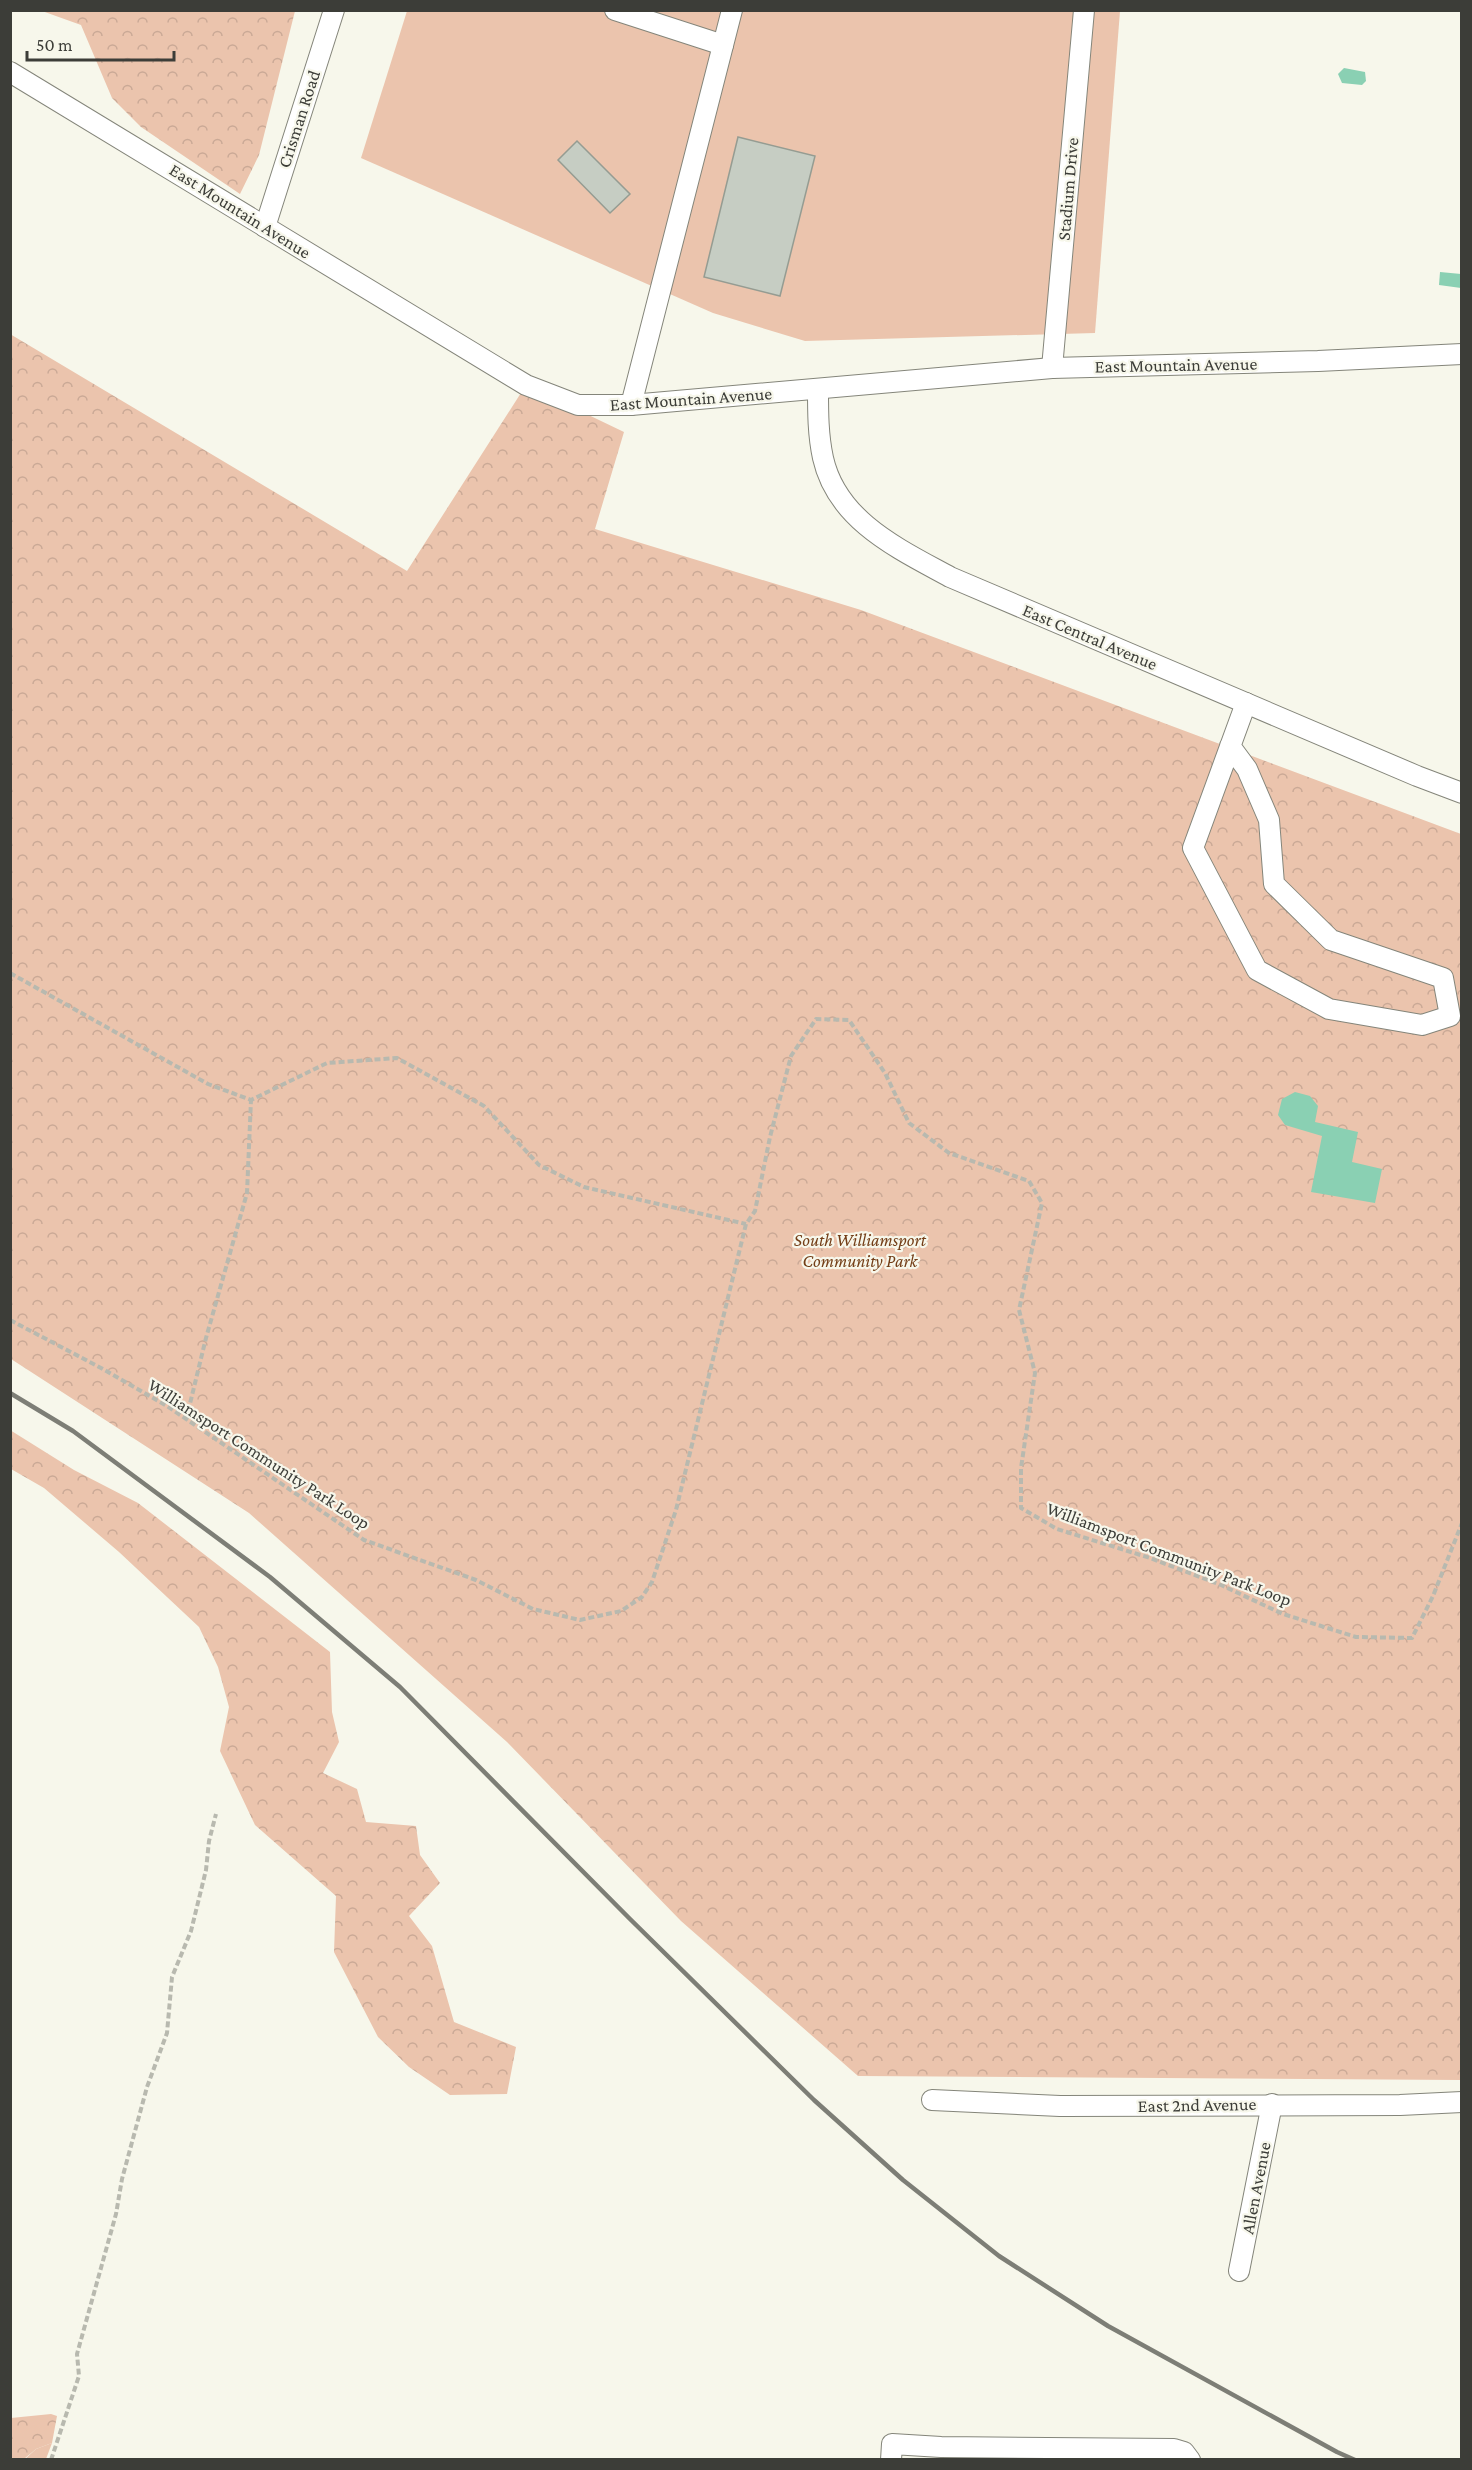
<svg xmlns="http://www.w3.org/2000/svg" width="1472" height="2470" font-family="'Crimson Pro',serif">
  <defs>
    <pattern id="forest-crowns" width="20" height="18" patternUnits="userSpaceOnUse" patternTransform="scale(1.5)"><rect width="20" height="18" fill="#ebc4ad"/><path d="M2 6a3 3 0 1 1 6 0M12 15a3 3 0 1 1 6 0" fill="none" stroke="#caa996"/></pattern>
  </defs>
  <rect width="100%" height="100%" fill="#f7f7eb"/>
  <!-- grass -->
  <g fill="#ebc4ad">
    <path d="M407,11h713l-25,322 -290,8 -92,-28 -352,-155z"/>
    <path d="M52,2443l-6,16 -22,1 12,-11z"/>
  </g>
  <!-- forest -->
  <g fill="url(#forest-crowns)">
    <path d="M42,11h253l-36,144 -19,39 -99,-67 -29,-29 -31,-73z"/>
    <path d="M10,334l397,237 119,-186 98,47 -29,97 266,81 600,224v1246l-603,-4 -177,-155 -174,-179 -258,-229 -238,-154z"/>
    <path d="M10,1430l64,40 64,33 192,149 2,60 7,30 -16,31 34,16 9,33 50,4 4,29 20,28 -31,33 23,30 22,76 62,25 -9,47 -57,1 -41,-28 -31,-30 -44,-85 2,-56 -81,-71 -35,-74 9,-44 -11,-40 -19,-40 -80,-75 -75,-64 -33,-19z"/>
    <path d="M51,2414l6,2 -5,27 -16,6 -12,10h-13v-41z"/>
  </g>
  <!-- water -->
  <g fill="#8ad0b3">
    <path d="M1344,68l21,4 1,9 -4,4 -20,-2 -4,-9z"/>
    <path d="M1440,272l21,2v14l-22,-3z"/>
    <path d="M1295,1092l15,4 8,10 -3,16 43,10 -6,30 30,7 -7,34 -64,-11 11,-56 -37,-11 -7,-10 4,-16z"/>
  </g>
  <!-- building -->
  <g fill="#c6cdc3" stroke="#959c92" stroke-width="1.5">
    <path d="M738,137l77,19 -35,140 -76,-19z"/>
    <path d="M577,141l53,53 -20,19 -52,-53z"/>
  </g>
  <g fill="none" stroke-linecap="round" stroke-linejoin="round">
    <defs>
      <g id="minor">
        <path d="M615,10l108,35"/>
        <path d="M10,72l516,313 52,20h53l421,-37 266,-7 144,-7"/>
        <path d="M265,227l69,-217"/>
        <path d="M1052,368l32,-358"/>
        <path d="M818,389c0,23 0,46 5,69 14,63 76,91 127,119l467,199 45,17"/>
        <path d="M631,405l101,-395"/>
        <path d="M1230,746l17,23 22,51 5,64 57,56 112,38 7,38 -28,9 -93,-16 -72,-39 -64,-122 53,-145"/>
        <path d="M932,2100l128,6 340,-1 62,-3"/>
        <path d="M1239,2271l33,-167"/>
        <path d="M891,2460l1,-16 49,3 233,2 10,3 6,8"/>
      </g>
    </defs>
    <!-- minor casing -->
    <use href="#minor" stroke="#84857a" stroke-width="22"/>
    <!-- path -->
    <g stroke="#b8b9af" stroke-width="4" stroke-dasharray="6 3" stroke-linecap="butt">
      <path d="M10,973l198,111 43,16 76,-37 70,-5 87,48 55,59 45,22 162,37"/>
      <path d="M10,1320l91,48 66,38 197,134 112,40 57,29 47,11 41,-9 21,-14 10,-15 24,-72 70,-286 9,-13 15,-74 21,-81 25,-37 33,1 36,53 24,50 40,30 80,28 13,22 -23,107 16,63 -14,95v40l36,21 93,29 71,27 62,29 73,23 56,1 21,-42 29,-73"/>
      <path d="M186,1420l20,-82 41,-145 4,-93"/>
      <path d="M51,2460l28,-84 -2,-22 39,-140 6,-35 25,-92 20,-54 5,-56 19,-46 15,-61 3,-29 7,-27"/>
    </g>
    <!-- minor -->
    <use href="#minor" stroke="#fff" stroke-width="20"/>
    <!-- rail -->
    <path stroke="#7d7e76" stroke-width="4.5" d="M10,1393l63,38 197,146 130,110 230,232 184,181 89,80 96,76 109,70 229,126 18,8"/>
  </g>
  <g text-anchor="middle" dominant-baseline="central" stroke-width="4.5" stroke-linejoin="round" paint-order="stroke">
    <!-- street labels -->
    <g font-size="18" fill="#3c3d38" stroke="#f7f7eb">
      <text transform="translate(299 119) rotate(-72)">Crisman Road</text>
      <text transform="translate(1068 189) rotate(-85)">Stadium Drive</text>
      <text transform="translate(240 211) rotate(32)">East Mountain Avenue</text>
      <text transform="translate(1176 365) rotate(-1)">East Mountain Avenue</text>
      <text transform="translate(691 399) rotate(-4)">East Mountain Avenue</text>
      <text transform="translate(1090 637) rotate(23)">East Central Avenue</text>
      <text transform="translate(259 1454) rotate(33)">Williamsport Community Park Loop</text>
      <text transform="translate(1169 1554) rotate(21)">Williamsport Community Park Loop</text>
      <text transform="translate(1197 2105) rotate(-1)">East 2nd Avenue</text>
      <text transform="translate(1256 2188) rotate(-79)">Allen Avenue</text>
    </g>
    <!-- park labels -->
    <g font-size="18" font-style="italic" fill="#733e17" stroke="#f7f7eb">
      <text x="860" y="1240">South Williamsport<tspan x="860" dy="21">Community Park</tspan></text>
    </g>
  </g>
  <!-- border -->
  <rect width="1472" height="2470" fill="none" stroke="#3c3d38" stroke-width="24"/>
  <!-- scale -->
  <path d="M27 51v9h147v-9" fill="none" stroke="#3c3d38" stroke-width="3"/>
  <text x="36" y="51" font-size="18" fill="#3c3d38" stroke="#f7f7eb" stroke-width="4.5" paint-order="stroke">50 m</text>
</svg>
